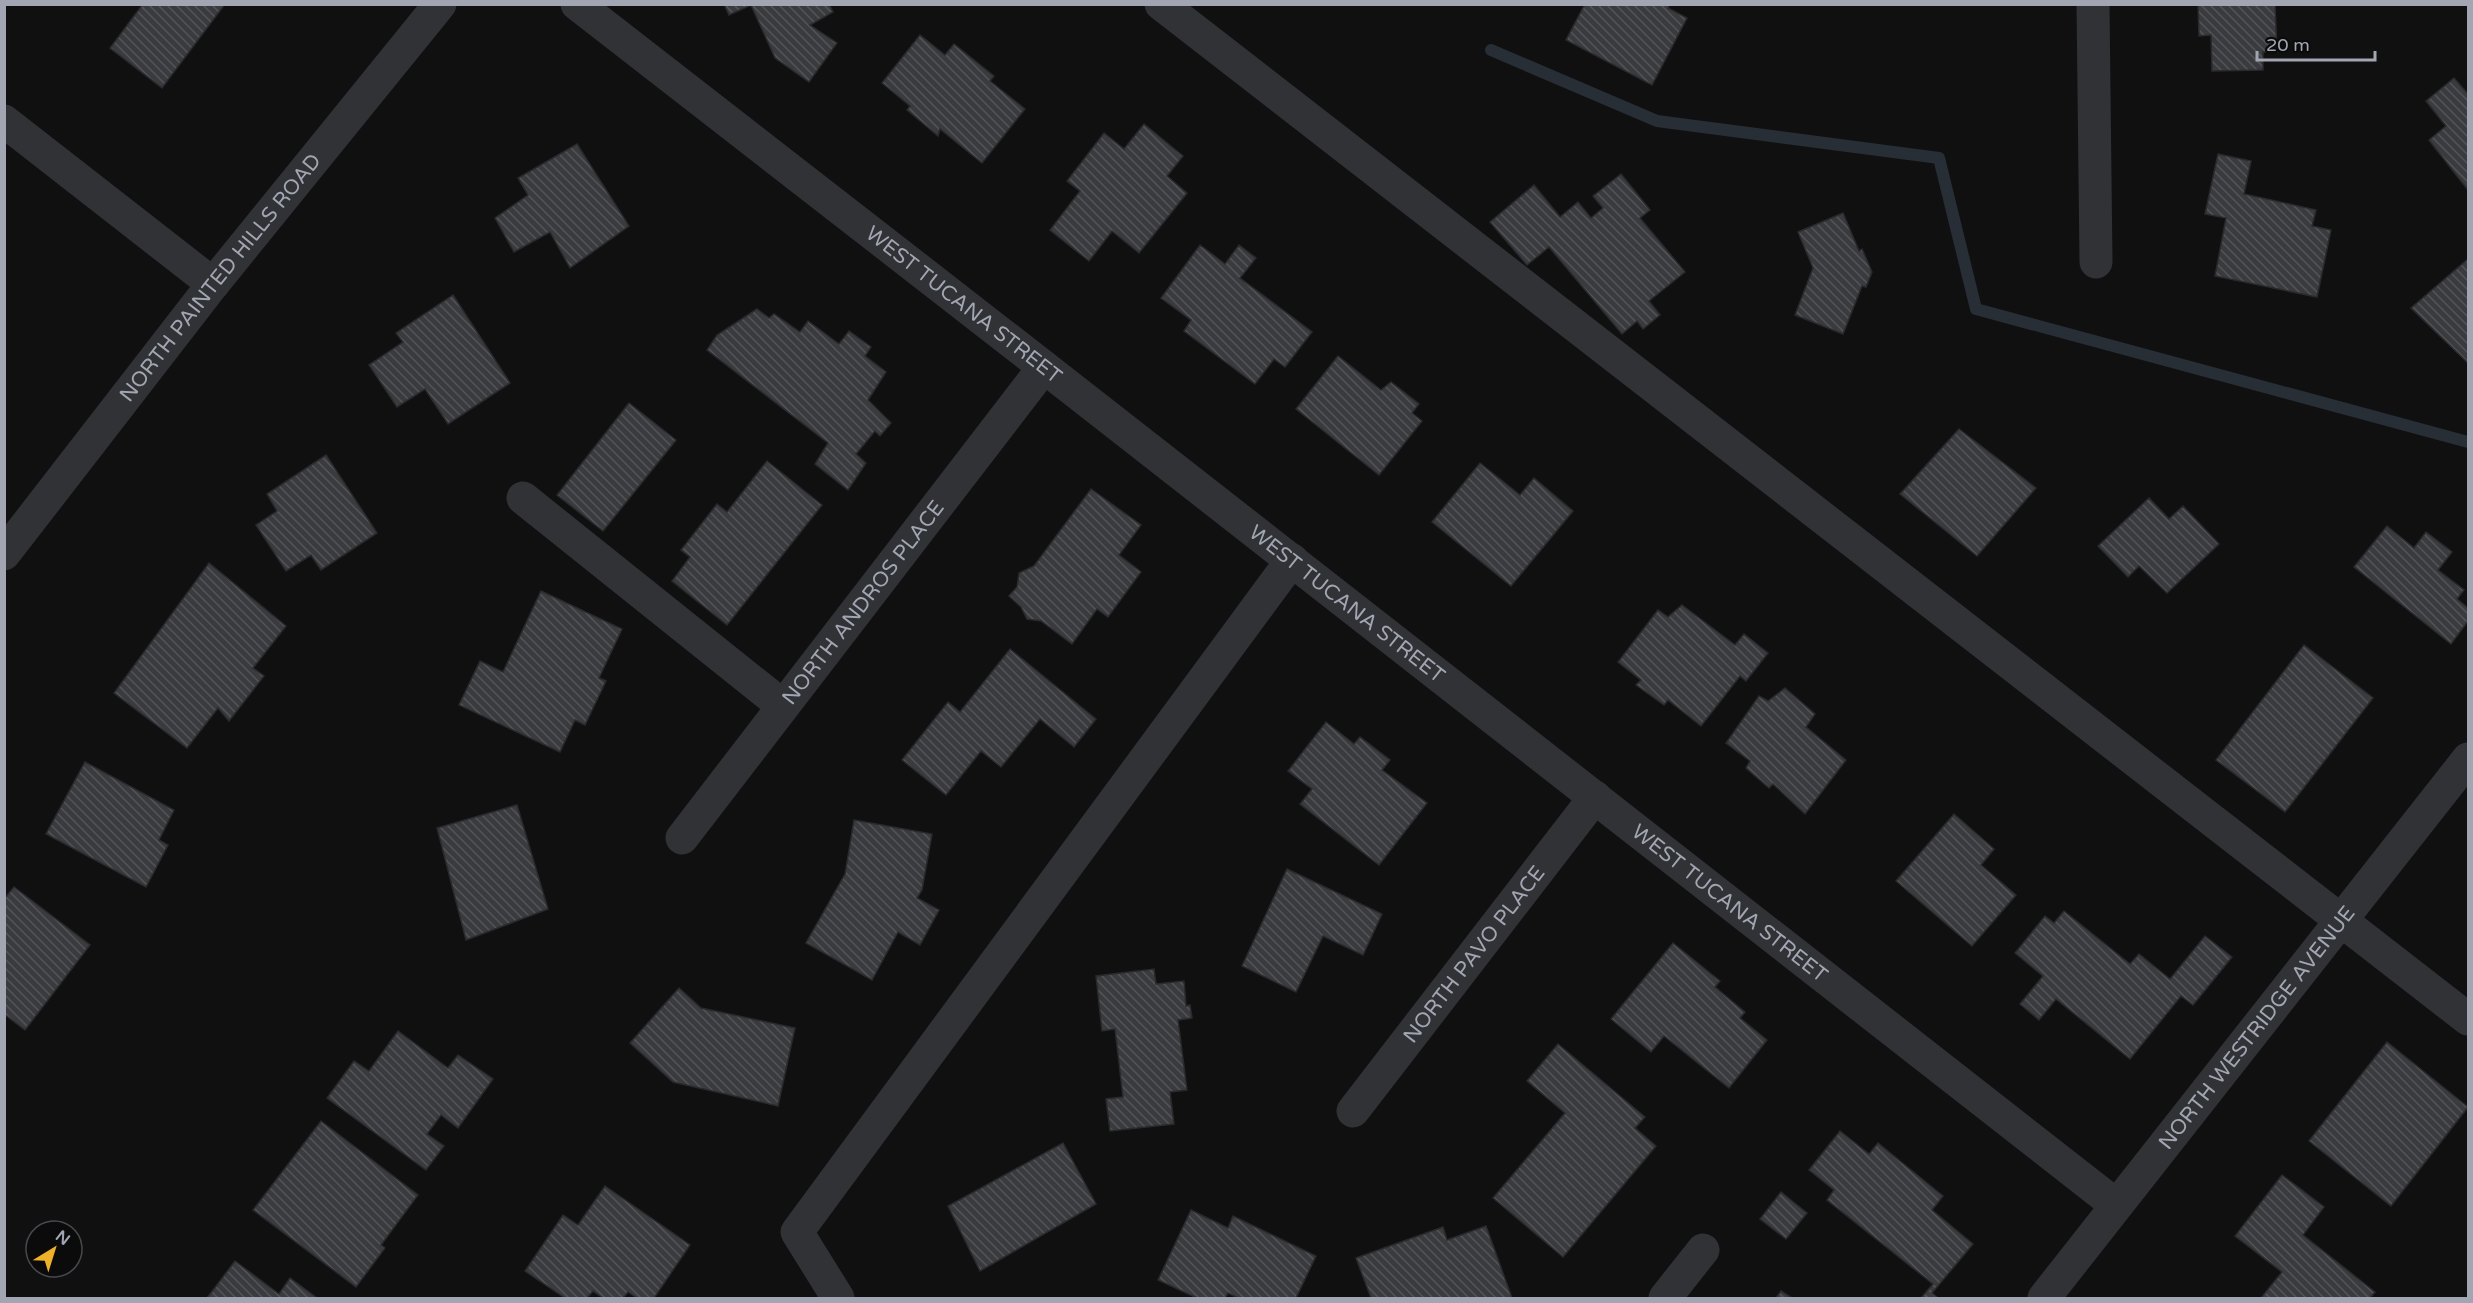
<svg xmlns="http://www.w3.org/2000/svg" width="2473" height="1303" font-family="'Varela Round',sans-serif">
  <defs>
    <pattern id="building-back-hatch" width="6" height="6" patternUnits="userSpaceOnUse" patternTransform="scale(1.5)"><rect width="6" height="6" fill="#3a3b3e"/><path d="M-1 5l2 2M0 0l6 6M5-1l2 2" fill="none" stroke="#535458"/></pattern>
  </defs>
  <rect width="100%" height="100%" fill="#101011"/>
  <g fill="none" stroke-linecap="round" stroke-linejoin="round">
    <!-- stream -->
    <path stroke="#272e35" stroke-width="12" d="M1491,50l166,71 282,37 37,151 492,133"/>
  </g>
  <!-- building -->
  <g fill="url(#building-back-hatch)" stroke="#2a2a2d" stroke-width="1.5">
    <path d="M143,4h82l-63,84 -52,-40z"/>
    <path d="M724,4h105l4,8 -23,13 27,18 -28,39 -34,-24 -24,-53 -22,10z"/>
    <path d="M1585,4h85l-2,4 19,10 -35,67 -86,-45z"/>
    <path d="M2198,4h77l2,48h-14v18l-51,1 -1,-36 -12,1z"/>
    <path d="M920,35l25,20 9,-11 40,32 -4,5 35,28 -43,54 -42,-34 -2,7 -31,-26 3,-4 -28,-23z"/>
    <path d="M2454,78l14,16v96l-39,-50 17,-14 -20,-25z"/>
    <path d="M1144,124l39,32 -16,20 20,17 -48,60 -27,-22 -23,30 -39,-31 30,-39 -13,-10 37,-48 20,16z"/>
    <path d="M577,144l52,82 -59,42 -20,-36 -36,20 -19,-34 33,-23 -10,-17z"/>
    <path d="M2218,154l33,7 -7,33 72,16 -4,16 19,4 -14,67 -102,-21 11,-58 -21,-4z"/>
    <path d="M1621,174l29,36 -10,8 45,54 -36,29 11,14 -17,14 -6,-8 -15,13 -73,-87 -22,18 -37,-43 44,-37 26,32 18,-15 13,16 12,-10 -10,-12z"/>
    <path d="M1843,213l16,38 3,-2 10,23 -6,15 -4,-1 -19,48 -48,-19 18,-47 -15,-36z"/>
    <path d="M1200,245l25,19 14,-19 17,13 -16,20 72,54 -27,35 -11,-8 -19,25 -71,-53 7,-11 -30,-22z"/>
    <path d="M2468,259v104l-57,-55z"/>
    <path d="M453,295l57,88 -62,41 -23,-35 -28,18 -28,-42 34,-23 -7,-9z"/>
    <path d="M757,309l12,9 5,-4 26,18 8,-11 31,23 10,-13 22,16 -6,9 21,16 -18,28 23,23 -11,13 -5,-5 -19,23 10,9 -18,27 -33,-26 13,-21 -121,-93 10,-15z"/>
    <path d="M1338,356l43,34 10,-8 28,22 -7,9 10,8 -43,54 -83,-66z"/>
    <path d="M629,403l47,37 -73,91 -46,-36z"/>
    <path d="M1959,429l77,59 -59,68 -77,-62z"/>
    <path d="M326,455l51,78 -56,37 -10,-15 -25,16 -30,-46 21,-14 -10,-17z"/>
    <path d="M767,461l55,44 -95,120 -55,-44 18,-24 -9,-7 36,-46 10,8z"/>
    <path d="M1480,463l40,32 14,-17 39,33 -62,75 -79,-64z"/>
    <path d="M1091,489l50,36 -22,30 22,17 -33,45 -11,-8 -25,35 -31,-23 -14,-2 -6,-12 -12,-11 8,-9 2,-14 15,-7z"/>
    <path d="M2149,498l20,21 14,-13 36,38 -52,49 -28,-27 -11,11 -30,-31z"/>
    <path d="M2387,526l27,22 12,-16 26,20 -14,18 26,20 -7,9 11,9v13l-17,23 -97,-77z"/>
    <path d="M209,563l77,63 -33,42 11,8 -35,45 -11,-13 -31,40 -73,-55z"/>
    <path d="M541,591l81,38 -23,49 7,3 -21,44 -10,-5 -15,32 -101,-47 21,-44 23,11z"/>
    <path d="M1682,605l53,40 9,-11 24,19 -22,28 -6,-5 -39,50 -33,-26 -4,5 -28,-20 5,-5 -23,-18 40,-52 10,7z"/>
    <path d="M2304,645l69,53 -88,114 -69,-52z"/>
    <path d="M1010,649l86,70 -22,28 -34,-28 -39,48 -20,-16 -35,44 -44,-35 46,-58 12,10z"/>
    <path d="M1785,688l30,26 -9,13 40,33 -41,54 -32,-30 -4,4 -23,-20 4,-7 -24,-18 33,-47 9,5z"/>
    <path d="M1326,722l28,22 6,-7 30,23 -8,10 45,33 -48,62 -79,-61 12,-15 -24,-18z"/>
    <path d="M85,762l89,48 -15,30 9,5 -22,42 -100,-53z"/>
    <path d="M517,805l31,104 -82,31 -29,-112z"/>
    <path d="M1954,814l40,35 -13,16 35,30 -44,51 -76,-65z"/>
    <path d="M854,820l78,14 -10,56 -5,8 22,12 -19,35 -22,-13 -26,48 -66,-37 39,-69z"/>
    <path d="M1287,869l95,45 -19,41 -40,-19 -27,56 -54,-26z"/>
    <path d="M14,887l76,58 -65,85 -21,-16v-115z"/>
    <path d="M2064,911l66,53 9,-10 31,25 35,-43 27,21 -39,48 -12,-9 -51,63 -74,-60 -17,21 -19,-16 23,-28 -28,-23 30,-37 9,7z"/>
    <path d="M1673,943l47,38 -5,6 30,25 -5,6 27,22 -38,48 -65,-52 -13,16 -40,-33z"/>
    <path d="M1154,969l2,15 28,-3 2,25 4,-1 2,13 -14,2 9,70 -17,2 4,32 -64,7 -4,-32 17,-2 -8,-68 -13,2 -6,-55z"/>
    <path d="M679,988l22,20 94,20 -17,78 -105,-24 -43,-39z"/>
    <path d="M398,1031l50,37 10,-13 35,24 -35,49 -17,-13 -14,19 17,12 -18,24 -99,-72 27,-37 15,10z"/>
    <path d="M2387,1042l81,65 -77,99 -82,-65z"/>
    <path d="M1558,1044l87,73 -10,11 21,18 -93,111 -70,-59 72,-85 -38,-32z"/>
    <path d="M321,1121l97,74 -37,50 4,3 -29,39 -103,-77z"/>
    <path d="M1840,1131l29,23 9,-11 65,53 -11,14 41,34 -41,49 6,5h-17l12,-14 -106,-84 7,-10 -25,-20z"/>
    <path d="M1063,1143l33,61 -116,67 -32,-65z"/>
    <path d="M2282,1175l42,32 -21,28 72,57 -5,6h-109l21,-26 -47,-36z"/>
    <path d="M605,1186l85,59 -36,53h-17l-9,-6 -5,6h-20l-10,-7 -6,7h-22l-40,-27 38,-56 15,10z"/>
    <path d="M1781,1192l26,21 -21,26 -26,-20z"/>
    <path d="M1191,1210l37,18 5,-12 83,40 -20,42h-58l-10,-5 -3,5h-28l-39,-18z"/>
    <path d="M1486,1226l26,72h-141l-15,-40 87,-31 4,13z"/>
    <path d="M235,1261l44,33 11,-16 27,20h-110z"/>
    <path d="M1781,1291l11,7h-16z"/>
  </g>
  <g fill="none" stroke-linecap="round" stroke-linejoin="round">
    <!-- minor -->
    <g stroke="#313236" stroke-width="33">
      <path id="s1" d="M577,4l467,363 1072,838"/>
      <path d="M1161,4l1307,1015"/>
      <path d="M2093,4l3,258"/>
      <path d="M4,121l209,163"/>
      <path d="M523,498l260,208"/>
      <path id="s2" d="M4,554l209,-270 227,-280"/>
      <path id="s3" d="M682,838l362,-471"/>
      <path id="s4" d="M1353,1111l242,-314"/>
      <path d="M838,1298l-41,-66 495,-672"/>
      <path d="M1665,1298l38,-48"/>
      <path id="s5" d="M2044,1298l424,-539"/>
    </g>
  </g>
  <g text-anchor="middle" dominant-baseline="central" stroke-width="4.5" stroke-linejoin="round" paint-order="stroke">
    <!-- street labels -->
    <g font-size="21" fill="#a1a6b2" stroke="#0b0b0c">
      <text stroke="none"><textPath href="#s2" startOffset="351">NORTH PAINTED HILLS ROAD</textPath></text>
      <text stroke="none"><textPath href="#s1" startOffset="490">WEST TUCANA STREET</textPath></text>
      <text stroke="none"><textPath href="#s3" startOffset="297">NORTH ANDROS PLACE</textPath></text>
      <text stroke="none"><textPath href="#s1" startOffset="976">WEST TUCANA STREET</textPath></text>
      <text stroke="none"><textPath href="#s1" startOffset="1462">WEST TUCANA STREET</textPath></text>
      <text stroke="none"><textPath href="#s4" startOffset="198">NORTH PAVO PLACE</textPath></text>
      <text stroke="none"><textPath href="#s5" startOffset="344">NORTH WESTRIDGE AVENUE</textPath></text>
    </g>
  </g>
  <!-- border -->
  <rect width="2473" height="1303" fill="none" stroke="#a1a6b2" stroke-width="12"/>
  <!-- north arrow -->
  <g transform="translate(54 1249) rotate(38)"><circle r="28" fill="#0b0b0c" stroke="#47494e" stroke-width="1.5"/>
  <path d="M0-4.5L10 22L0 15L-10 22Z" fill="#efb02a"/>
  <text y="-9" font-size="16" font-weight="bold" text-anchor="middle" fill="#a1a6b2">N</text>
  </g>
  <!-- scale -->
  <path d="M2257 51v9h118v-9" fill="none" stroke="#a1a6b2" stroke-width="3"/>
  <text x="2266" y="51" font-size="18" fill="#a1a6b2" stroke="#0b0b0c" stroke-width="4.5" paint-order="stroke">20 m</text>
</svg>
